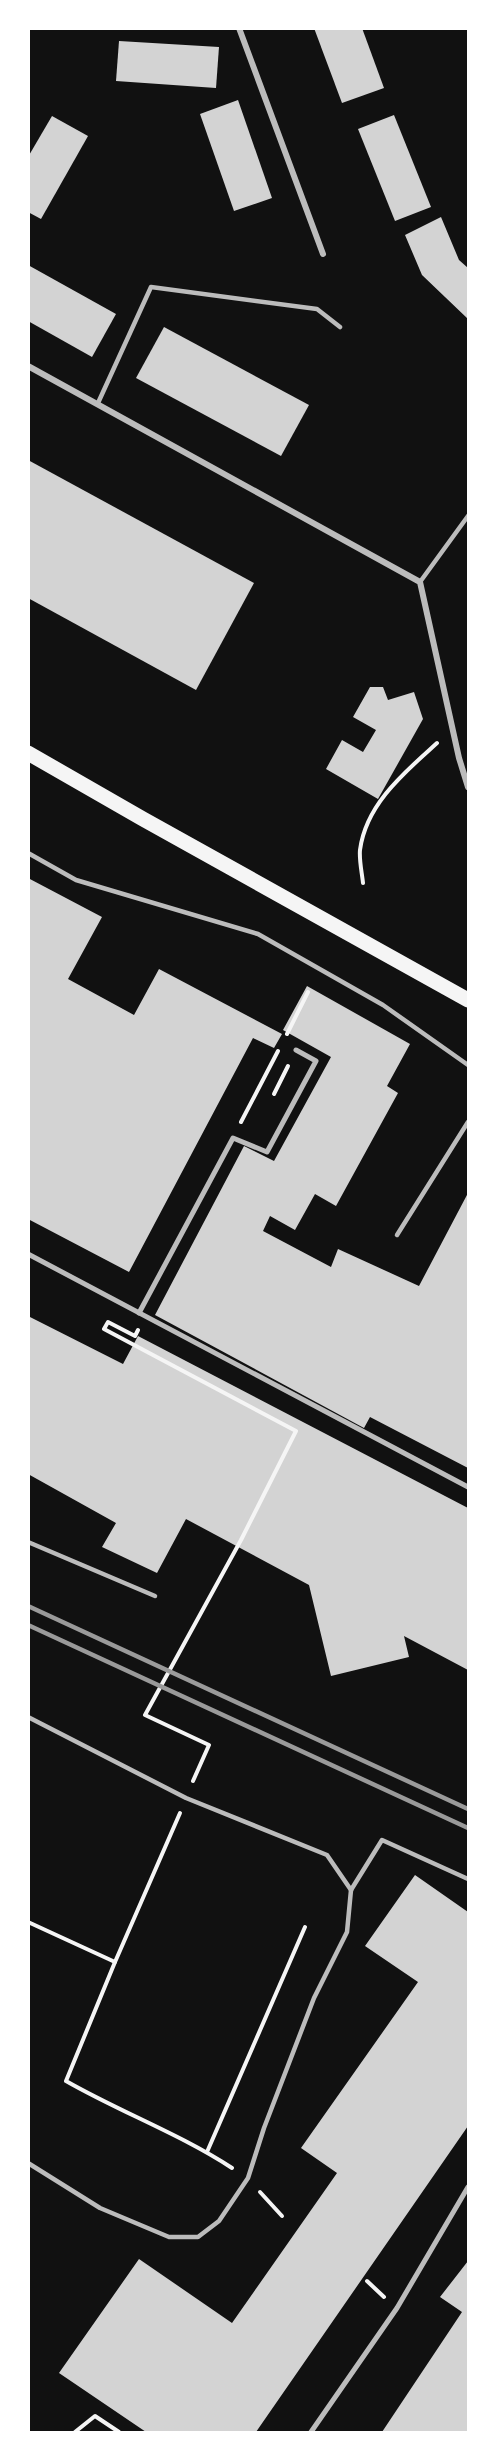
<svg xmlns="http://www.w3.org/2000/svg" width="497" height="2461" font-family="'Exo 2',sans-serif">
  <rect width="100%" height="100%" fill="#111"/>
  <!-- building -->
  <g fill="#d3d3d3">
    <path d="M314,28h48l22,60 -42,15z"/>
    <path d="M119,41l100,6 -3,41 -100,-7z"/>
    <path d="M238,100l34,98 -38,13 -34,-97z"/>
    <path d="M394,115l37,92 -36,14 -37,-92z"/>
    <path d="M52,116l36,20 -47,83 -13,-7v-55z"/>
    <path d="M441,217l18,43 9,8v51l-46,-44 -17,-40z"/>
    <path d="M28,265l88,49 -24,43 -64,-36z"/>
    <path d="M164,327l145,78 -28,51 -145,-78z"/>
    <path d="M28,460l226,123 -58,107 -168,-92z"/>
    <path d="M370,687h13l5,13 26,-8 9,27 -45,80 -52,-30 16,-29 21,12 13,-22 -23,-13z"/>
    <path d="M28,878l74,39 -34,62 66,36 25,-46 123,65 -8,14 -21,-10 -124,234 -101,-53z"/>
    <path d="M307,986l103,58 -23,42 11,7 -62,113 -21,-12 -20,36 -25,-14 -7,15 68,36 7,-18 81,37 49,-93v275l-98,-51 -6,11 -209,-113 89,-169 30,15 57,-104 -48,-27z"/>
    <path d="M28,1316l95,48 15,-28 330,172v162l-64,-34 5,21 -78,19 -22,-91 -123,-66 -29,54 -55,-26 14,-24 -88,-49z"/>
    <path d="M415,1875l53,37v214l-212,306h-110l-87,-59 80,-114 93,64 105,-150 -36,-25 117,-166 -53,-36z"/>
    <path d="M468,2261v171h-86l80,-120 -22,-15z"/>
  </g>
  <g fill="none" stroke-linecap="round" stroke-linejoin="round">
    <!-- path -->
    <g stroke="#f5f5f5" stroke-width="4">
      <path d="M363,883c-1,-10 -4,-23 -3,-33 6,-46 45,-78 77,-107"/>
      <path d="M287,1034l21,-42"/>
      <path d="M274,1094l14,-28"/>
      <path d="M241,1122l37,-71"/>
      <path d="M138,1330l-3,6 -27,-14 -4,7 192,102 -55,109 -96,175 64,30 -16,36"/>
      <path d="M28,1922l87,40 65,-149"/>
      <path d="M115,1962l-49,119c54,31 114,53 166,87"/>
      <path d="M207,2152l98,-225"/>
      <path d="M260,2192l22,24"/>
      <path d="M367,2281l17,16"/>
      <path d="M75,2432l20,-16 24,16"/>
    </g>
    <!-- service -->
    <g stroke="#bcbcbc" stroke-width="4.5">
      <path d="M98,403l53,-116 166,22 23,18"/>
      <path d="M420,582l48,-66"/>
      <path d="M28,853l48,27 182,54 125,71 85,60"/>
      <path d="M397,1235l71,-113"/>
      <path d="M28,1542l127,54"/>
      <path d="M28,1717l158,81 141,57 24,35"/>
      <path d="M28,2163l72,45 69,29h29l21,-16 29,-43 16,-50 50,-130 33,-66 4,-42 31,-50 86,39"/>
    </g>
    <!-- pedestrian -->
    <g stroke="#bcbcbc" stroke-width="5">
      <path d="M28,1254l440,233"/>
      <path d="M139,1313l94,-175 34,14 49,-91 -20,-11"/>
      <path d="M311,2432l86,-124 71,-121"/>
    </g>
    <!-- minor -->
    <g stroke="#bcbcbc" stroke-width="6">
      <path d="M239,28l84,226"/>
      <path d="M28,366l392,216 39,176 9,29"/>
    </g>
    <!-- primary -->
    <path stroke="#f5f5f5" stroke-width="15" d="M28,753l115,66 325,181"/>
    <!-- rail -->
    <g stroke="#9a9a9a" stroke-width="4.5">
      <path d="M28,1606l440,203"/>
      <path d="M28,1625l440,203"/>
    </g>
  </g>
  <!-- border -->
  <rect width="497" height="2461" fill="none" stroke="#ffffff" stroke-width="60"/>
</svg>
